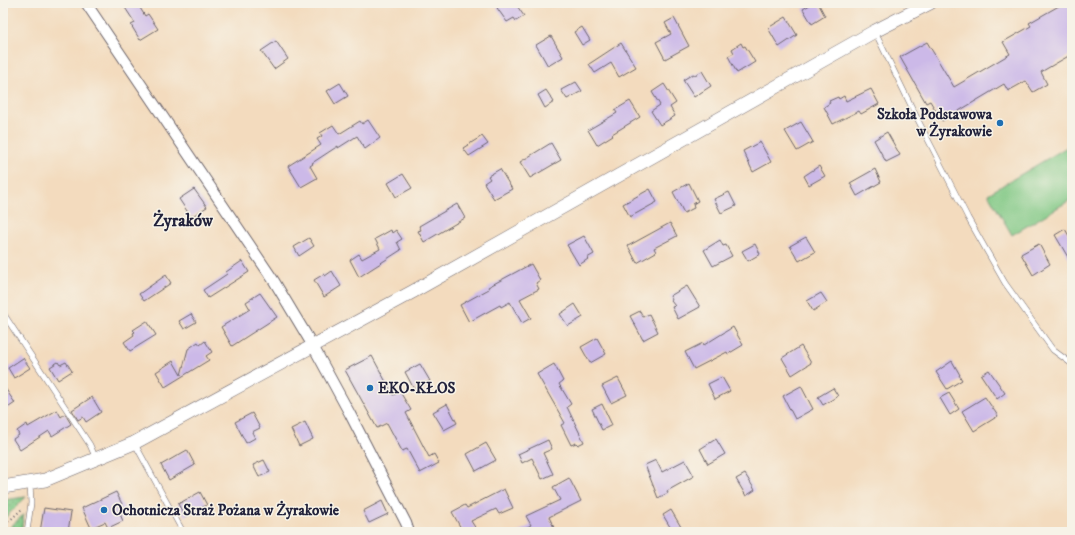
<svg xmlns="http://www.w3.org/2000/svg" width="1075" height="535" font-family="'IM FELL DW Pica',serif">
  <defs>
    <pattern id="grass-dots" width="8" height="8" patternUnits="userSpaceOnUse"><rect width="8" height="8" fill="#7fc783"/><path d="M2 2h.1M6 6h.1" fill="none" stroke="#68a16c" stroke-width="1.8" stroke-linecap="round"/></pattern>
  </defs>
  <rect width="100%" height="100%" fill="#f7f3e8"/>
  <filter id="ink" filterUnits="userSpaceOnUse"><feTurbulence type="fractalNoise" baseFrequency=".025" numOctaves="2"/><feDisplacementMap in="SourceGraphic" scale="8" xChannelSelector="R" yChannelSelector="G"/><feConvolveMatrix kernelMatrix="1 2 1 2 8 2 1 2 1" color-interpolation-filters="sRGB"/></filter>
  <filter id="wash" filterUnits="userSpaceOnUse"><feTurbulence type="fractalNoise" baseFrequency=".012" numOctaves="4" result="noise"/><feDisplacementMap in="SourceGraphic" scale="16" xChannelSelector="R" yChannelSelector="G"/><feGaussianBlur stdDeviation="0.9" result="paint"/><feColorMatrix in="noise" values="0 0 0 0 0 0 0 0 0 0 0 0 0 0 0 0 0 1.4 0 .05"/><feComposite in="paint" operator="in"/></filter>
  <g filter="url(#wash)">
    <rect width="100%" height="100%" fill="#f3dbbe"/>
    <!-- grass -->
    <g fill="url(#grass-dots)" stroke="#50745f">
      <path d="M26,497l-23,23v-20z"/>
      <path d="M24,514l-3,18h-15v-1z"/>
    </g>
    <!-- garden -->
    <path fill="#7fc783" stroke="#50745f" d="M1072,144v55l-60,36 -24,-41z"/>
    <g id="blocks">
      <!-- building -->
      <g fill="#ccb9e8">
        <path d="M122,3h15l8,13 3,-2 10,15 -18,11 -9,-15 4,-2z"/>
        <path d="M504,3h11l9,13 -8,5 -2,-3 -7,4 -10,-14z"/>
        <path d="M813,3h5l7,13 -13,8 -9,-15z"/>
        <path d="M1064,3h8v51l-31,18 6,12 -14,8 -7,-11 -18,10 -4,-7 -62,37 -12,-20 -4,2 -26,-46 27,-15 27,45 56,-33 -7,-12 28,-16 -2,-3z"/>
        <path d="M786,17l11,18 -18,12 -11,-19z"/>
        <path d="M674,18l15,28 -24,13 -9,-17 15,-8 -6,-11z"/>
        <path d="M582,27l8,13 -8,5 -8,-13z"/>
        <path d="M551,36l12,21 -15,9 -12,-21z"/>
        <path d="M276,41l12,18 -14,10 -13,-18z"/>
        <path d="M621,43l15,24 -17,10 -8,-14 -16,10 -6,-9z"/>
        <path d="M741,43l2,4 2,-1 10,16 -18,11 -9,-17 6,-3 -2,-4z"/>
        <path d="M702,71l9,15 -17,11 -11,-17 10,-6 2,1z"/>
        <path d="M576,82l6,9 -15,8 -6,-9z"/>
        <path d="M340,83l8,13 -13,8 -8,-13z"/>
        <path d="M664,84l12,19 -6,4 5,9 -15,9 -9,-14 9,-6 -8,-13z"/>
        <path d="M871,89l8,15 -18,10 -2,-3 -26,13 -9,-17 6,-4 -1,-2 9,-4 1,2 5,-3 2,5z"/>
        <path d="M546,90l8,12 -9,6 -7,-13z"/>
        <path d="M630,101l10,16 -28,17 1,1 -16,10 -9,-15 29,-17 -2,-3z"/>
        <path d="M368,120l12,18 -15,11 -8,-13 -19,12v-2l-26,17 1,1 -3,2 7,12 -16,9 -13,-21 33,-21 -4,-6 5,-3 -2,-3 13,-8 6,9 21,-13 2,3z"/>
        <path d="M801,122l12,20 -16,9 -12,-20z"/>
        <path d="M887,132l13,23 -14,7 -12,-22z"/>
        <path d="M482,136l6,8 -19,12 -6,-8z"/>
        <path d="M760,142l11,20 -18,10 -10,-21z"/>
        <path d="M551,143l10,17 -31,18 -10,-16z"/>
        <path d="M819,166l6,10 -16,9 -5,-9z"/>
        <path d="M500,169l12,20 -18,10 -10,-16 6,-4 -2,-3z"/>
        <path d="M875,169l6,13 -24,14 -7,-13z"/>
        <path d="M403,174l9,14 -16,9 -8,-14z"/>
        <path d="M689,183l9,18 -5,3 1,4 -10,5 -11,-21z"/>
        <path d="M194,189l13,18 -16,10 -12,-18z"/>
        <path d="M650,189l7,13 -27,15 -7,-13z"/>
        <path d="M729,192l7,14 -15,7 -7,-14z"/>
        <path d="M457,204l8,14 -41,24 -6,-11 3,-1 -2,-4z"/>
        <path d="M670,223l7,13 -23,12 2,4 -19,11 -9,-17z"/>
        <path d="M1065,229l7,12v23l-17,-29z"/>
        <path d="M391,230l1,3 4,-3 6,9 -5,3 4,8 -42,27 -9,-17 9,-6 3,5 18,-10 -5,-10z"/>
        <path d="M584,236l10,18 -7,4 1,1 -9,6 -12,-20z"/>
        <path d="M806,237l9,15 -16,9 -9,-15z"/>
        <path d="M309,238l5,8 -15,10 -5,-9z"/>
        <path d="M720,240l3,6 3,-1 6,11 -19,10 -9,-16z"/>
        <path d="M755,244l5,10 -12,7 -6,-10z"/>
        <path d="M1039,244l11,20 -17,11 -12,-21z"/>
        <path d="M242,261l7,11 -41,26 -5,-8 24,-16 -1,-2z"/>
        <path d="M531,264l9,16 -4,3 3,6 -19,10 11,19 -9,5 -12,-21 -9,5 -1,-2 -31,17 -9,-17 29,-16 -1,-2z"/>
        <path d="M332,271l9,15 -17,11 -10,-17 10,-6 1,2z"/>
        <path d="M166,275l5,8 -27,18 -5,-7z"/>
        <path d="M687,286l13,21 -22,12 -6,-12 3,-1 -4,-5 1,-1 -2,-4z"/>
        <path d="M260,293l17,24 -45,29 -11,-19 29,-18 -4,-7z"/>
        <path d="M821,293l6,9 -14,9 -6,-10z"/>
        <path d="M575,304l8,13 -15,9 -8,-12z"/>
        <path d="M640,311l3,6 6,-3 9,18 -15,8 -13,-24z"/>
        <path d="M191,314l5,8 -12,7 -5,-8z"/>
        <path d="M147,321l9,14 -26,16 -6,-9 10,-7 -1,-2 2,-1 -2,-2z"/>
        <path d="M733,327l10,18 -15,9 -1,-2 -33,17 -9,-17 18,-9 1,2z"/>
        <path d="M597,338l9,16 -16,9 -9,-16z"/>
        <path d="M205,341l7,11 -6,4 3,4 -44,27 -9,-15 17,-11 8,14 7,-26 10,-7 2,3z"/>
        <path d="M801,346l10,17 -19,12 -10,-17z"/>
        <path d="M372,356l21,39 7,-3 11,18 -5,3 23,44 5,-3 5,9 -19,10 -13,-24 -5,2 -15,-28 -10,5 -32,-58z"/>
        <path d="M23,358l7,10 -16,10 -6,-10z"/>
        <path d="M952,361l8,14h-1l3,5 -15,9 -11,-17z"/>
        <path d="M58,362l2,3 6,-3 6,9 -14,9 -8,-13z"/>
        <path d="M420,364l10,17 -16,8 -9,-17z"/>
        <path d="M554,364l9,17 -4,3 12,20 -4,3 17,35 -6,3 -2,-2 -5,2 -10,-20 4,-2 -28,-49z"/>
        <path d="M989,370l16,23 -8,6 -16,-24z"/>
        <path d="M722,377l8,14 -15,8 -7,-15z"/>
        <path d="M618,378l9,17 -16,8 -9,-17z"/>
        <path d="M3,385l12,18 -12,8z"/>
        <path d="M801,386l12,23 -18,10 -12,-23z"/>
        <path d="M833,388l5,8 -15,9 -5,-8z"/>
        <path d="M949,393l10,16 -9,6 -10,-17z"/>
        <path d="M92,397l9,15 -15,10 -3,-5 -5,3 -6,-10z"/>
        <path d="M985,397l13,19 -24,15 -12,-20z"/>
        <path d="M447,404l10,19 -13,7 -11,-18z"/>
        <path d="M602,404l10,21 -10,5 -10,-21z"/>
        <path d="M57,410l4,7 4,-3 6,10 -19,12 -3,-5 -29,19 -7,-11 6,-4 -2,-4 10,-7 1,3z"/>
        <path d="M252,413l8,15 -8,4 3,6 -9,5 -11,-21z"/>
        <path d="M305,422l8,17 -14,7 -8,-17z"/>
        <path d="M716,439l9,15 -17,10 -8,-15z"/>
        <path d="M548,440l4,9 -9,4 10,21 -11,5 -10,-21 -10,5 -4,-9z"/>
        <path d="M486,443l10,17 -20,11 -9,-17z"/>
        <path d="M187,450l8,15 -26,15 -8,-15z"/>
        <path d="M264,460l6,12 -11,5 -6,-12z"/>
        <path d="M656,460l6,12 23,-12 9,16 -27,15 1,2 -10,5 -13,-33z"/>
        <path d="M745,474l10,16 -9,6 -10,-17z"/>
        <path d="M569,478l12,23 -32,16 7,15h-38l13,-7 -5,-9 34,-16 -7,-13z"/>
        <path d="M504,489l9,19 -14,6 -3,-5 -25,12 7,11h-15l-11,-20 13,-7 2,3z"/>
        <path d="M116,492l10,20 -6,2 3,7 -15,7 -3,-6 -14,6 -9,-20z"/>
        <path d="M200,492l7,13 -22,11 -7,-12z"/>
        <path d="M382,501l6,13 -19,9 -6,-12z"/>
        <path d="M44,508l27,4 -3,20h-28z"/>
        <path d="M671,510l13,22h-11l-10,-17z"/>
      </g>
    </g>
  </g>
  <g filter="url(#ink)">
    <use href="#blocks" fill-opacity="0" stroke="#6b6369" stroke-width="1"/>
    <g fill="none" stroke-linecap="round" stroke-linejoin="round">
      <defs>
        <g id="service">
          <path d="M875,32l44,90 49,96 37,65 48,67 19,14"/>
          <path d="M3,313l87,132 6,14"/>
          <path d="M135,444l48,88"/>
          <path d="M27,532l4,-29 -1,-20"/>
        </g>
        <path id="minor" d="M86,3l188,278 39,65 37,68 56,109 3,9"/>
        <path id="tertiary" d="M3,487l42,-7 89,-37 280,-152 461,-260 55,-28"/>
      </defs>
      <!-- service casing -->
      <use href="#service" stroke="#6b6369" stroke-width="6"/>
      <!-- minor casing -->
      <use href="#minor" stroke="#6b6369" stroke-width="12"/>
      <!-- tertiary casing -->
      <use href="#tertiary" stroke="#6b6369" stroke-width="14"/>
      <!-- path -->
      <path stroke="#6b6369" stroke-width="2" stroke-dasharray="1 3" stroke-linecap="butt" d="M3,527l19,-18"/>
      <!-- service -->
      <use href="#service" stroke="#fff" stroke-width="5"/>
      <!-- minor -->
      <use href="#minor" stroke="#fff" stroke-width="10"/>
      <!-- tertiary -->
      <use href="#tertiary" stroke="#fff" stroke-width="13"/>
    </g>
  </g>
  <!-- markers -->
  <g fill="#1f6fb2" stroke="#f7f3e8" stroke-width="1.5">
    <circle cx="1000" cy="123" r="4"/>
    <circle cx="370" cy="388" r="4"/>
    <circle cx="104" cy="510" r="4"/>
  </g>
  <g text-anchor="middle" dominant-baseline="central" stroke-width="3" stroke-linejoin="round" paint-order="stroke">
    <!-- poi labels -->
    <g font-size="15" font-weight="bold" fill="#22223b" stroke="#f7f3e8" text-anchor="start">
      <text x="992" y="114" text-anchor="end">Szkoła Podstawowa<tspan x="992" dy="17">w Żyrakowie</tspan></text>
      <text x="378" y="388">EKO-KŁOS</text>
      <text x="112" y="510">Ochotnicza Straż Pożana w Żyrakowie</text>
    </g>
    <!-- quarter labels -->
    <g font-size="17" font-weight="bold" fill="#22223b" stroke="#f7f3e8">
      <text x="183" y="221">Żyraków</text>
    </g>
  </g>
  <!-- margin -->
  <rect width="1075" height="535" fill="none" stroke="#f7f3e8" stroke-width="16"/>
</svg>
